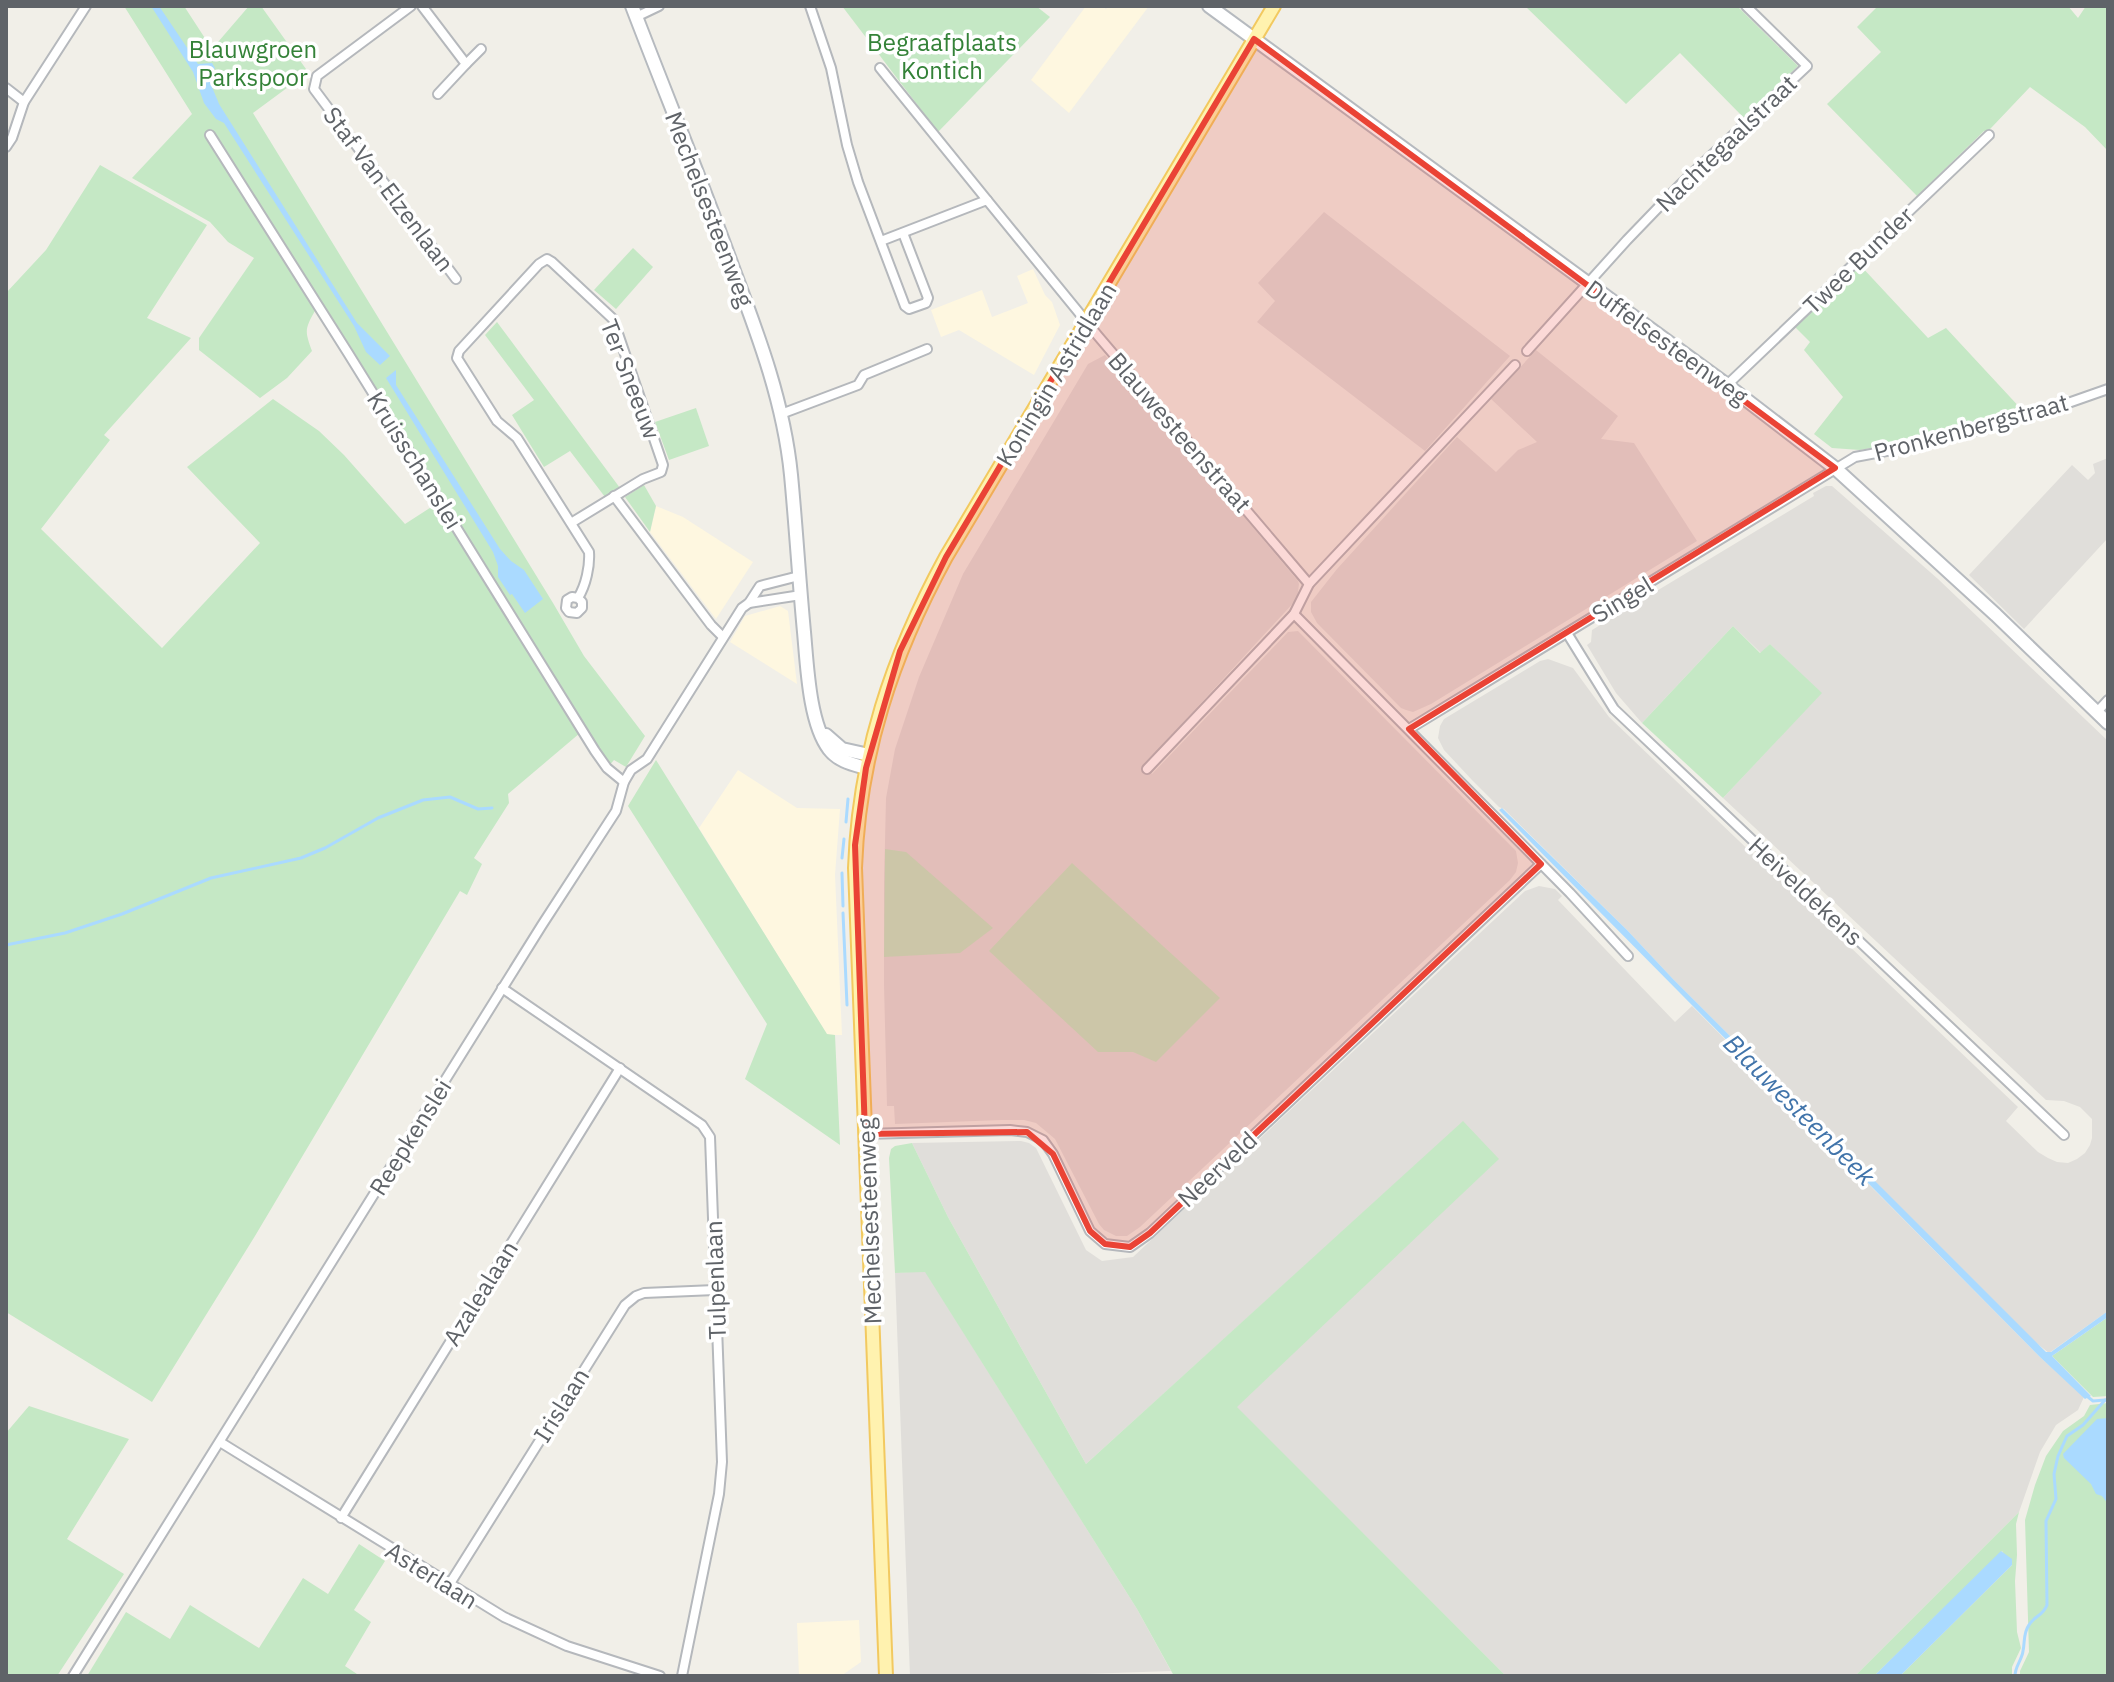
<svg xmlns="http://www.w3.org/2000/svg" width="2114" height="1682" font-family="'IBM Plex Sans',sans-serif">
  <rect width="100%" height="100%" fill="#f1efe8"/>
  <!-- commercial -->
  <g fill="#fef7e0">
    <path d="M1086,6h16l4,3 2,-3h41l-80,107 -38,-33z"/>
    <path d="M1033,269l12,26 7,7 8,23 -26,50 -75,-45 -18,7 -10,-27 51,-20 10,27 36,-14 -11,-27z"/>
    <path d="M656,506l27,11 70,45 -37,57 -66,-87z"/>
    <path d="M780,606l8,5 9,73 -67,-42 15,-26z"/>
    <path d="M738,770l59,38 43,1 -5,66 7,160h-15l-128,-207z"/>
    <path d="M859,1620l2,42 -20,14h-42l-2,-53z"/>
  </g>
  <!-- industrial -->
  <g fill="#e0deda">
    <path d="M1324,212l186,144 -85,95 -168,-129 18,-21 -17,-18z"/>
    <path d="M1536,350l82,66 -17,23 33,4 63,98 -266,163 -18,8 -7,-2 -5,-2 -84,-85 -6,-11v-10l26,-33 120,-132 39,35 22,-22 19,-8 -46,-43z"/>
    <path d="M1105,355l87,100 106,126 1,3 -2,15 -154,167 9,8 136,-142 10,-1 218,220 2,12 -2,9 -6,8 -370,347 -13,9h-11l-12,-6 -5,-6 -44,-85 -19,-16 -12,-3h-22l-107,4 -1,-18h-7l-3,-121v-100l2,-87 9,-49 24,-72 44,-103 125,-210z"/>
    <path d="M2108,458v80l-84,91 -55,-54 103,-110 16,15 7,-7 -2,-9z"/>
    <path d="M1826,486h6l106,93 170,162v570l-59,42 -15,-12 -361,-362 -46,-49 -123,-121 -5,-2 -27,-27 -28,-30 -6,-12 2,-12 4,-7 96,-58 8,-2 25,9 36,49 409,390 -12,14 32,31 10,6 9,4 11,1 9,-4 8,-6 5,-8 2,-7v-19l-12,-12 -16,-6 -18,-1 -323,-302 98,-105 -51,-49 -9,9 -28,-27 -91,97 -26,-30 -29,-48 4,-3 1,-12 222,-134 -1,-3z"/>
    <path d="M1539,886l16,3 7,7 -4,4 117,122 17,-16 349,352 43,39 -6,13 -22,15 -16,27 -21,60 -164,164h-349l-270,-269 262,-248 -35,-37 -377,342 -138,-247 -36,-74 109,-2 8,2 7,5 50,102 16,11 31,-4 392,-366z"/>
    <path d="M925,1271l212,338 34,62 -144,5h-117l-15,-403z"/>
  </g>
  <!-- green -->
  <g fill="#c5e8c5">
    <path d="M124,6h60l28,43 37,-43h12l45,63 -11,13 -42,31 300,490 31,53 61,80 -19,31 -12,-7 -7,8 -398,-633 -4,2 111,172c-12,21 -11,22 -4,42l-25,27 -27,20 -61,-48v-12l55,-80 -26,-16 -18,-20 -78,-44 60,-64z"/>
    <path d="M842,6h194l14,11 -112,115z"/>
    <path d="M1525,6h212l61,60 -54,52 -64,-65 -54,51z"/>
    <path d="M1878,6h190l10,12 8,-12h22v145l-23,-24 -55,-40 -38,40 -5,5 -3,-1 -67,65 -90,-92 54,-52 -24,-25z"/>
    <path d="M100,165l107,60 -60,93 44,20 -87,97 6,5 -69,89 121,119 98,-105 -73,-76 86,-68 46,32 25,24 61,69 31,-20 144,229 -72,61 1,9 -35,55 8,6 -15,31 -7,-4 -205,345 -103,166 -146,-90v-1019l40,-43z"/>
    <path d="M633,248l20,19 -37,42 -22,-19z"/>
    <path d="M1859,264l69,74 18,-10 77,83 -108,29 -55,10 -28,-2 -18,-14 29,-37 -39,-47 6,-8 -16,-16z"/>
    <path d="M497,322l123,166 -15,9 -35,-46 -26,16 -32,-52 22,-15 -49,-65z"/>
    <path d="M696,408l13,38 -40,14 -14,-38z"/>
    <path d="M644,485l12,21 -6,26 -25,-35z"/>
    <path d="M1733,626l27,27 10,-9 52,49 -99,105 -81,-75z"/>
    <path d="M656,760l171,274 8,1 5,110 -95,-66 22,-55 -139,-218z"/>
    <path d="M885,849l21,3 87,76 -33,25 -76,4z"/>
    <path d="M1072,863l148,135 -64,64 -23,-10h-35l-109,-101z"/>
    <path d="M1463,1121l36,38 -262,248 269,269h-332l-37,-67 -212,-337 -30,1 -6,-115 2,-9 4,-3 17,-3 36,74 138,247z"/>
    <path d="M2108,1317v79l-15,1 -41,-41z"/>
    <path d="M2108,1403v273h-88v-5l9,-19 -4,-132 10,-35 11,-29 17,-25 21,-15 6,-11z"/>
    <path d="M29,1406l100,33 -62,100 57,35 -67,102h-51v-243z"/>
    <path d="M2019,1512l-3,12 1,31 -2,26 2,51 4,16 -9,19v9h-112l112,-111 -10,-14 -128,125h-19z"/>
    <path d="M359,1544l26,17 -31,49 17,12 -26,44 15,10h-273l39,-64 44,27 20,-34 69,43 44,-70 25,16z"/>
  </g>
  <!-- water -->
  <g fill="#aadaff">
    <path d="M151,6h8l39,58 14,-1 3,5c-10,11 0,24 4,36l138,219 33,33 -10,9 -14,-13 -12,-26 -123,-192 -7,-11 -8,-4 -12,-16 -11,-31z"/>
    <path d="M396,370v15l104,164 11,12 13,9 19,29 -18,14 -13,-19 -2,1 -12,-18v-11l-5,-14 -107,-174z"/>
    <path d="M1502,808l125,122 46,49 373,373h5l57,-41v6l-56,39 39,40 -6,3 -44,-41 -542,-548z"/>
    <path d="M2108,1418v86l-6,-8 -6,-2 -5,-10 -27,-26 -1,-4 34,-35z"/>
    <path d="M2001,1551l11,8v6l-112,111h-26z"/>
  </g>
  <g fill="none" stroke-linecap="round" stroke-linejoin="round">
    <!-- stream -->
    <g stroke="#aadaff" stroke-width="3">
      <path d="M846,822l2,-23"/>
      <path d="M842,858l2,-19"/>
      <path d="M842,873l1,33"/>
      <path d="M843,913l4,92"/>
      <path d="M6,945l59,-12 57,-19 89,-36 90,-20 24,-10 53,-30 45,-18 27,-3 28,12 14,-1"/>
      <path d="M2088,1397l5,4 12,-1"/>
      <path d="M2015,1676c0,-10 7,-16 8,-25 2,-9 0,-18 6,-26 5,-9 14,-9 18,-20l-1,-84 10,-22 -2,-25 4,-18 9,-20 16,-11 22,-25h3"/>
    </g>
    <defs>
      <g id="street">
        <path d="M411,6l-94,70 -3,13 142,190"/>
        <path d="M422,6l44,58 -28,30"/>
        <path d="M810,6l21,62 16,77 11,37 47,124 4,3 17,-6 2,-5 -25,-65"/>
        <path d="M636,17l23,-11"/>
        <path d="M466,64l15,-15"/>
        <path d="M880,68l107,132"/>
        <path d="M6,88l18,14"/>
        <path d="M210,135l138,218 247,398 12,17 17,14"/>
        <path d="M6,147l6,-9 12,-36 62,-96"/>
        <path d="M881,241l106,-41 111,136 211,248"/>
        <path d="M1527,351l100,-111 53,-55 127,-119 -61,-60"/>
        <path d="M1727,385l262,-250"/>
        <path d="M781,414l77,-29 6,-10 63,-26"/>
        <path d="M614,496l97,129 12,12"/>
        <path d="M571,523l72,-44 18,-7 2,-7 -50,-146 -61,-57 -5,-3 -8,5 -80,87 -2,7 40,63 20,17 72,114c1,14 -3,33 -11,46l4,4v6l-5,5 -8,-1 -3,-4 1,-8 5,-3 6,1"/>
        <path d="M749,603l52,-8"/>
        <path d="M1294,614l276,279 58,63"/>
        <path d="M1567,633l47,76 450,426"/>
        <path d="M2097,712l11,-12"/>
        <path d="M1409,729l446,-272c87,-15 171,-38 253,-68"/>
        <path d="M1147,769l147,-155 15,-30 206,-219"/>
        <path d="M502,988l200,137 8,12 12,325 -3,32 -37,182"/>
        <path d="M865,1134l145,-4 17,2 16,8 10,14 37,77 15,13 25,3 20,-14 391,-369"/>
        <path d="M220,1442l284,175 63,29 93,30"/>
        <path d="M341,1518l279,-450"/>
        <path d="M449,1585l176,-280 11,-9 8,-3 71,-3"/>
        <path d="M73,1676l469,-751 74,-114 8,-29 7,-12 16,-11 95,-151 7,-5 11,-17 39,-10"/>
      </g>
      <g id="secondary">
        <path d="M632,6c34,89 70,176 102,265 25,66 50,133 57,204 5,52 8,104 13,157 3,32 5,91 25,117 9,12 23,15 37,19"/>
        <path d="M1209,6l518,379 108,83 161,147 112,108"/>
        <path d="M826,735l16,14 27,6"/>
      </g>
      <path id="primary" d="M886,1676l-31,-808c4,-113 37,-212 91,-311l328,-551"/>
    </defs>
    <!-- street casing -->
    <use href="#street" stroke="#b5b8bc" stroke-width="12"/>
    <!-- secondary casing -->
    <use href="#secondary" stroke="#b6babf" stroke-width="16"/>
    <!-- primary casing -->
    <use href="#primary" stroke="#f2c960" stroke-width="16"/>
    <!-- street -->
    <use href="#street" stroke="#fff" stroke-width="8"/>
    <!-- secondary -->
    <use href="#secondary" stroke="#fff" stroke-width="12"/>
    <!-- primary -->
    <use href="#primary" stroke="#fff2af" stroke-width="12"/>
  </g>
  <!-- marked area -->
  <path fill="#ea4335" fill-opacity="0.2" stroke="#ea4335" stroke-width="6" stroke-linejoin="round" d="M1254,39l581,429 -426,261 132,135 -391,369 -20,14 -25,-3 -15,-13 -37,-77 -26,-22 -162,2 -10,-289 11,-77 34,-117 46,-94z"/>
  <g text-anchor="middle" dominant-baseline="central" stroke-width="7" stroke-linejoin="round" paint-order="stroke">
    <!-- park labels -->
    <g font-size="24" fill="#348238" stroke="#fff">
      <text x="942" y="42">Begraafplaats<tspan x="942" dy="28">Kontich</tspan></text>
      <text x="253" y="49">Blauwgroen<tspan x="253" dy="28">Parkspoor</tspan></text>
    </g>
    <!-- street labels -->
    <g font-size="24" fill="#5f6368" stroke="#fff">
      <text transform="translate(1726 143) rotate(-44)">Nachtegaalstraat</text>
      <text transform="translate(389 189) rotate(53)">Staf Van Elzenlaan</text>
      <text transform="translate(710 209) rotate(69)">Mechelsesteenweg</text>
      <text transform="translate(1858 260) rotate(-44)">Twee Bunder</text>
      <text transform="translate(1667 342) rotate(36)">Duffelsesteenweg</text>
      <text transform="translate(1056 374) rotate(-59)">Koningin Astridlaan</text>
      <text transform="translate(631 379) rotate(69)">Ter Sneeuw</text>
      <text transform="translate(1971 427) rotate(-15)">Pronkenbergstraat</text>
      <text transform="translate(1180 432) rotate(49)">Blauwesteenstraat</text>
      <text transform="translate(415 460) rotate(58)">Kruisschanslei</text>
      <text transform="translate(1622 599) rotate(-31)">Singel</text>
      <text transform="translate(1806 891) rotate(43)">Heiveldekens</text>
      <text transform="translate(410 1137) rotate(-58)">Reepkenslei</text>
      <text transform="translate(1217 1169) rotate(-43)">Neerveld</text>
      <text transform="translate(869 1221) rotate(-92)">Mechelsesteenweg</text>
      <text transform="translate(715 1280) rotate(-92)">Tulpenlaan</text>
      <text transform="translate(480 1293) rotate(-58)">Azalealaan</text>
      <text transform="translate(561 1405) rotate(-58)">Irislaan</text>
      <text transform="translate(432 1575) rotate(32)">Asterlaan</text>
    </g>
    <!-- water labels -->
    <g font-size="26" font-style="italic" fill="#4174aa" stroke="#fff">
      <text transform="translate(1800 1109) rotate(45)">Blauwesteenbeek</text>
    </g>
  </g>
  <!-- border -->
  <rect width="2114" height="1682" fill="none" stroke="#5f6368" stroke-width="16"/>
</svg>
